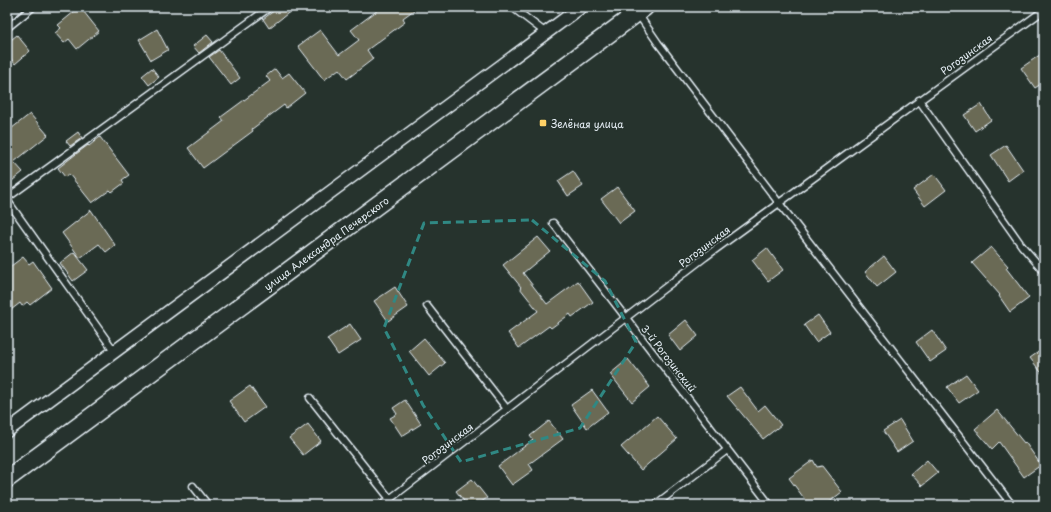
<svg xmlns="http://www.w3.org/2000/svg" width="1051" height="512" font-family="'Playpen Sans',sans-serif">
  <rect width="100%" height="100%" fill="#26332d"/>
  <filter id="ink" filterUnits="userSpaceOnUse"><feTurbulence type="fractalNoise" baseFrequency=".025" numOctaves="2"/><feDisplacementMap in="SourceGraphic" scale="8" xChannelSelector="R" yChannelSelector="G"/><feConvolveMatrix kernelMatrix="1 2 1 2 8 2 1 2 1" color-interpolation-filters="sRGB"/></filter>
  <g filter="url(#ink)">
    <!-- building -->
    <g fill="#6b6a55" stroke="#e8f1f8">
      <path d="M80,7l19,24 -22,18 -8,-10 -5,4 -9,-10 6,-5 -3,-3z"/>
      <path d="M279,7h17l-27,21 -6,-9z"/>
      <path d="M382,7h36l-15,11 2,4 -38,28 6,9 -26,20 -8,-10 -15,11 -26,-34 22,-16 19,25 20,-15 -8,-10z"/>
      <path d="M157,29l11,21 -17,10 -12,-20z"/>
      <path d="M17,35l13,16 -15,13 -8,-10v-11z"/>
      <path d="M207,35l6,7 -14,11 -6,-7z"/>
      <path d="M219,50l21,28 -9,7 -22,-28z"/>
      <path d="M1044,52v30l-9,6 -14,-20z"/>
      <path d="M152,68l7,9 -10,8 -7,-9z"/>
      <path d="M275,69l7,9 7,-5 16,20 -19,15 -2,-3 -32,24 1,2 -50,37 -15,-20 36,-27 -3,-4 49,-36 -4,-5z"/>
      <path d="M981,104l10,16 -16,11 -11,-16z"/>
      <path d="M30,114l18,21 -34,27 9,10 -16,13v-53z"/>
      <path d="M78,132l4,6 -12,8 -4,-5z"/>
      <path d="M100,137l29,38 -7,5 2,3 -12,9 -2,-2 -18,13 -23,-29 -4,3 -7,-9 18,-14 12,-9 1,1z"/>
      <path d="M1006,145l17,25 -15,11 -17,-26z"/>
      <path d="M573,171l10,15 -15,10 -10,-15z"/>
      <path d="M934,174l12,16 -21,16 -12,-16z"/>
      <path d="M617,187l18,24 -16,12 -18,-24z"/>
      <path d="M91,210l24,35 -9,7 -7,-8 -19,14 -18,-25z"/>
      <path d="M538,237l12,14 -27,22 24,31 31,-23 15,21 -21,15 -2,-3 -19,14 -2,-2 -30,22 -11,-15 30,-22 -18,-23 1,-1 -18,-22z"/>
      <path d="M991,247l17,19 -2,2 23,30 -19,14 -11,-16 1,-1 -28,-32z"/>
      <path d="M767,248l16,22 -15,11 -16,-21z"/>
      <path d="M74,252l14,18 -15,11 -13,-18z"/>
      <path d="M884,256l12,16 -19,15 -12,-15z"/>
      <path d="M23,257l6,7 4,-3 19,27 -22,17 -3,-3 -5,4 -2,-3 -13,10v-44z"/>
      <path d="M395,287l13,20 -20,14 -14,-20z"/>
      <path d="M818,315l12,17 -14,10 -12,-17z"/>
      <path d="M686,320l12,16 -18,15 -12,-16z"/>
      <path d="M350,324l11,16 -23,15 -11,-16z"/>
      <path d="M932,330l14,21 -16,11 -14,-20z"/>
      <path d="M424,338l21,25 -16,13 -20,-25z"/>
      <path d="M1044,348v28l-14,-18z"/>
      <path d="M628,359l22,28 -18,15 -22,-28z"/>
      <path d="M966,374l12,16 -19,13 -12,-16z"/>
      <path d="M250,386l15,21 -21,15 -15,-21z"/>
      <path d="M740,387l18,24 7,-6 16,20 -18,14 -36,-43z"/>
      <path d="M592,390l16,22 -21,16 -16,-23z"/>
      <path d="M405,400l16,24 -19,12 -12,-18 7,-4 -4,-6z"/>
      <path d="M997,410l27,33 1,-1 16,23 -17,12 -25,-35 -7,7 -17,-20z"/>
      <path d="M657,416l20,23 -36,31 -20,-23z"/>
      <path d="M900,420l13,21 -16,11 -14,-21z"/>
      <path d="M549,421l14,18 -34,25 4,6 -21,15 -14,-19 35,-26 -3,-4z"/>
      <path d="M308,424l13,17 -18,14 -14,-17z"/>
      <path d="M813,460l4,7 5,-1 20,26 -17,13h-16l-20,-27z"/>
      <path d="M927,460l11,13 -16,13 -11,-12z"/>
      <path d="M472,479l15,19 -10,7h-10l-11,-14z"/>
    </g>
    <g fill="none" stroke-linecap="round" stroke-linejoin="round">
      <defs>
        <g id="service">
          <path d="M512,7l34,26"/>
          <path d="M638,14l20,29 121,160 233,302"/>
          <path d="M7,28l26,-21"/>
          <path d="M919,100l103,146 22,25"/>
          <path d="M7,198l263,-191"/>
          <path d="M7,200l108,152"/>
          <path d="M553,223l217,282"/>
          <path d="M427,306l80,103"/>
          <path d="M310,398l80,101"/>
          <path d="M193,486l15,19"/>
          <path d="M382,505l323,-248 339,-247"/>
          <path d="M655,505l72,-55"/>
        </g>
        <path id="minor" d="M7,431l574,-424"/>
        <path id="secondary" d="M7,479l638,-472"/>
      </defs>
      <!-- service casing -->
      <use href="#service" stroke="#e8f1f8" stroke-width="9"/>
      <!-- minor casing -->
      <use href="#minor" stroke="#e8f1f8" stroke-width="15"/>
      <!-- secondary casing -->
      <use href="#secondary" stroke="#e8f1f8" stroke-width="20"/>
      <!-- service -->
      <use href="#service" stroke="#26332d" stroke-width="6"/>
      <!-- minor -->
      <use href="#minor" stroke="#26332d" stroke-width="12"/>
      <!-- secondary -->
      <use href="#secondary" stroke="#26332d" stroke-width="17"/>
    </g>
  </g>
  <!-- marked area -->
  <path fill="none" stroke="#308883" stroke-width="3" stroke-dasharray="8 5" stroke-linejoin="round" d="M532,220l73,61 31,61 -56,86 -119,34 -38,-57 -39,-77 40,-105z"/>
  <!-- markers -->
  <rect fill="#ffd166" stroke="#26332d" stroke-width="1.5" x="539" y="119" width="8" height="8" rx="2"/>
  <g text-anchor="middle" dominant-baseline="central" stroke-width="3.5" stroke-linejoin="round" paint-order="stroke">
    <!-- street labels -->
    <g font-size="10" fill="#e8f1f8" stroke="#26332d">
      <text transform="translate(966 54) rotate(-36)">Рогозинская</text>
      <text transform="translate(326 243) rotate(-36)">улица Александра Печерского</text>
      <text transform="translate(704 246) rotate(-37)">Рогозинская</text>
      <text transform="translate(669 358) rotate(52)">3-й Рогозинский</text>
      <text transform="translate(447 443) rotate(-37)">Рогозинская</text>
    </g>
    <!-- poi labels -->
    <g font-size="10" fill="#e8f1f8" stroke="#26332d" text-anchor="start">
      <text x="551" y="123">Зелёная улица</text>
    </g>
  </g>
  <!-- margin -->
  <rect width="1051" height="512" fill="none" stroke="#26332d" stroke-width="24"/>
  <rect x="12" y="12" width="1027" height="488" fill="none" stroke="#e8f1f8" stroke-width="1.5" filter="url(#ink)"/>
</svg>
